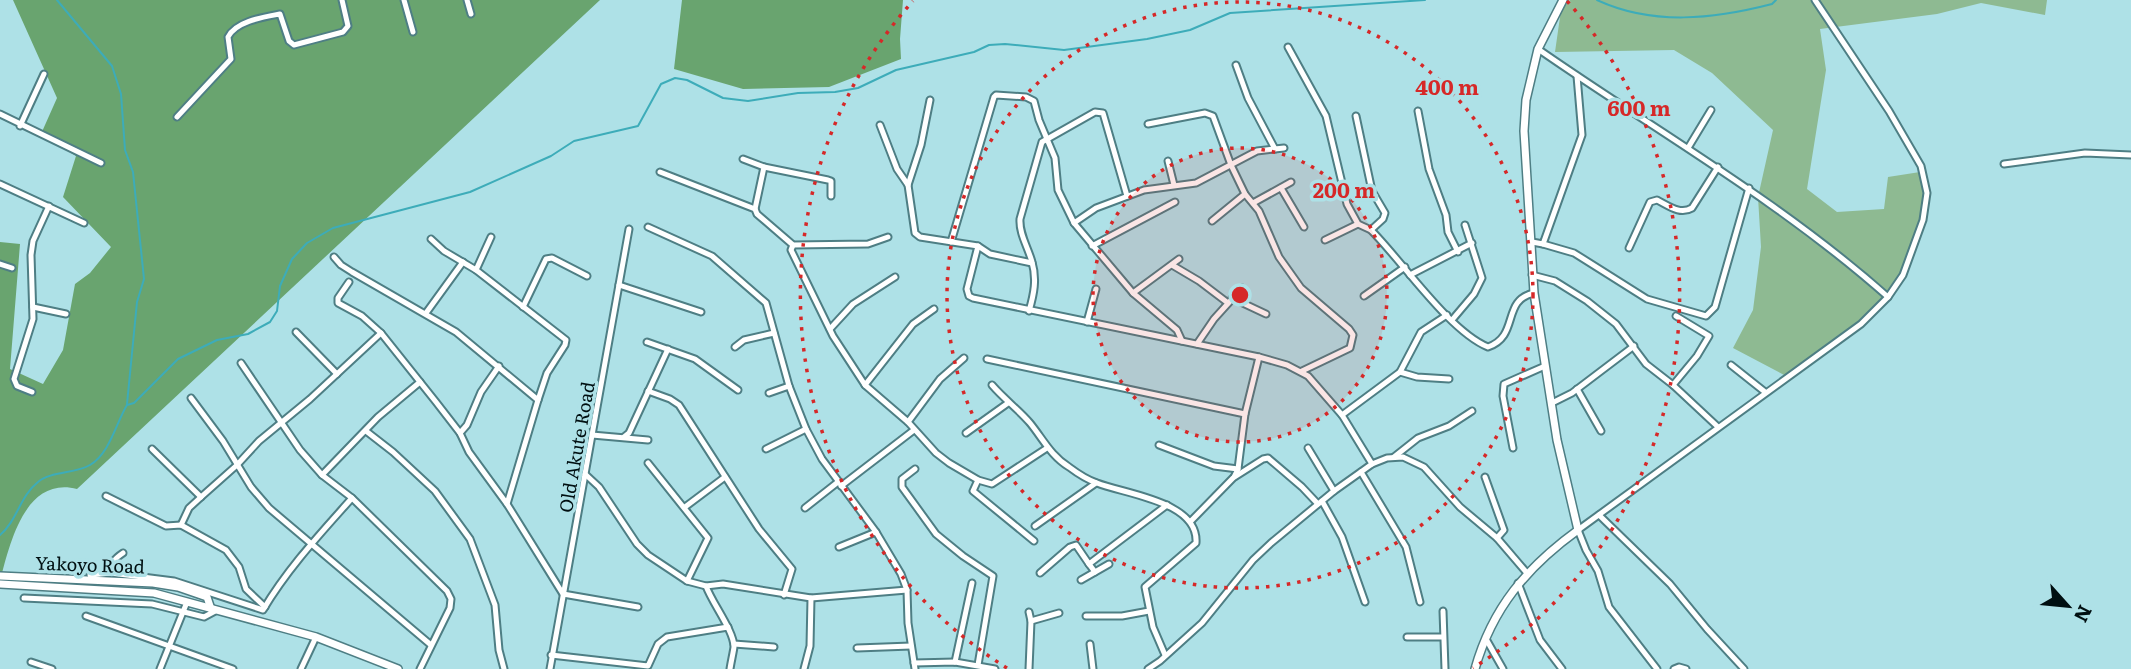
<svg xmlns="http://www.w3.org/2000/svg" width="2131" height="669" font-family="Literata,serif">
  <rect width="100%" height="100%" fill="#aee1e7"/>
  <!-- green -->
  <path fill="#8eba92" d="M1570,0h477l-2,15 -64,-12 -44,11 -117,15 6,41 -19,119 30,23 47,-3 4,-32 32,-5 4,20 -7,42 -21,50 -31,32 -79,60 -53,-28 20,-38 8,-63 -3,-50 15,-67 -61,-57 -38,-23 -119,2 6,-42z"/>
  <!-- forest -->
  <g fill="#69a46f">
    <path d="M13,0h587l-523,489c-52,-13 -67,54 -77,92v-339l20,2 -10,125 33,15 20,-34 12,-66 15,-11 21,-26 -48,-50 13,-41 -35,-22 16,-36z"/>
    <path d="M682,0h221l-3,39 1,20 -72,28 -86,2 -69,-20z"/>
  </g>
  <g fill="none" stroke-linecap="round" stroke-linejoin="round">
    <!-- stream -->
    <g stroke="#3dacb9" stroke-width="2">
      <path d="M57,0l55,66 9,28 4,56 8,22 11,107 -7,23 -10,102"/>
      <path d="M1597,0c56,26 117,19 175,4l4,-4"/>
      <path d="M0,535c17,-14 20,-39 38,-53 13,-11 37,-8 52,-17 20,-12 26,-42 37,-60l7,-2 44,-44 39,-19 31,-6 22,-12 7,-11 3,-25 12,-27 15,-16 26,-15 137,-36 81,-36 23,-15 64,-15 23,-42 14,-6 12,2 36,18 25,3 50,-8 37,-1 23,-4 38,-18 78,-18 15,-7 16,-1 59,6 83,-11 43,-9 40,-17 195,-13"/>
    </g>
    <defs>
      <g id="street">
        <path d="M404,0l9,32"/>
        <path d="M467,0l4,14"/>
        <path d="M1288,47l38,69 21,88 11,20 13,6c31,31 78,101 117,117 32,-11 13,-47 46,-54"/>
        <path d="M1538,49c118,82 242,152 350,248"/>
        <path d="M1236,65l12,33 27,51"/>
        <path d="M930,100l-9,45 -13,40 7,48 5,4 58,9 12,8 42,9"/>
        <path d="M1418,111l11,58 17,46 2,17 10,20"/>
        <path d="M0,114l101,49"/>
        <path d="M1356,116l16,75 13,22 -2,6 -12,11"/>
        <path d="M177,117l54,-58 -3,-22c8,-16 36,-20 52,-23l9,27 5,4 49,-13 5,-6 -6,-26"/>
        <path d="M1148,124l57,-11 8,3 18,49 14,29 14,17 20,46 22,31 48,41 4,6 -3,13 -48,23"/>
        <path d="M880,125l17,44 11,16"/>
        <path d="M20,126l24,-52"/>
        <path d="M1688,148l23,-38"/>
        <path d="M743,159l21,8 64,13 3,1v15"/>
        <path d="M1168,161l6,24"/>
        <path d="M2004,164l81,-11 46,2"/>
        <path d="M660,172l95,37 2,5 36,31 75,-1 20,-7"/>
        <path d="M0,184l84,39"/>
        <path d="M1281,188l23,39"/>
        <path d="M1253,203l38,-21"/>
        <path d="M755,209l9,-42"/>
        <path d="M1212,221l33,-27"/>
        <path d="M1074,223l22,-15 48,-18 52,-7 61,-32 27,-3"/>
        <path d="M648,227l64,29 54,47 23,83 17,43 16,30 54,73 25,42 6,16 1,33 7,46"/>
        <path d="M431,239l13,12 32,19 90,70 -1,5 -18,28 -9,27"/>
        <path d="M1325,240l33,-16"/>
        <path d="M951,242l43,-145 2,-2 30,2 8,4 5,19 16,38 3,32 16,33 59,70 44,37 5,11"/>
        <path d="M1532,242l11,2 39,-109 -5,-59"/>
        <path d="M1543,244l31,9 73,46 59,17 9,-9 34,-119"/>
        <path d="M793,245l-2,5 42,86 32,49 43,37 28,31 13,10 29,17 14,4 55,-36"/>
        <path d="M978,246l-11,43 2,7 4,2 286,59 28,8 21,11 34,39 30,49"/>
        <path d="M1092,246l83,-44"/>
        <path d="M1629,248l21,-46 7,-2c12,6 23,15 35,8l26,-41"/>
        <path d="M334,257l7,8 11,7 104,60 82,68 -31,104"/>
        <path d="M0,264l12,4"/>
        <path d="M1172,265l27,16 29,22"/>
        <path d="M476,270l15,-33"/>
        <path d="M1410,275l62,-32"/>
        <path d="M1532,275l23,6 32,20 29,23 30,40 27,21 45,42"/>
        <path d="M349,282l-11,16v5l24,13 19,17 55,69 24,31 9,19 38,52 56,90 75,13"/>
        <path d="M619,285l82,27"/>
        <path d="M1133,293l46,-34"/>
        <path d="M1364,296l41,-29"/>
        <path d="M1232,298l34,16"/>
        <path d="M33,307l33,7"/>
        <path d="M523,307l23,-48 6,-1 35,18"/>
        <path d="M1029,311c5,-17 8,-32 3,-49 -4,-15 -13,-28 -12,-43l22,-77 53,-30 8,1 24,83"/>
        <path d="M426,313l37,-51"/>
        <path d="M1452,320l22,-26 8,-16 -17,-53"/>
        <path d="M1087,322l9,-33"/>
        <path d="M830,329l23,-25 42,-27"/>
        <path d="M296,332l41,42"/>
        <path d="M647,342l48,17 43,31"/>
        <path d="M1197,344l17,-25 28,-31"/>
        <path d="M735,347l9,-7 30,-7"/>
        <path d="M987,359l258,55"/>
        <path d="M241,363l59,87 22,25 30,23 95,93 4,8 -1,9 -30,61"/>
        <path d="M1731,365l34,27"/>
        <path d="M1400,372l17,5 32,2"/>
        <path d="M865,385l48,-61 21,-15"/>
        <path d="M992,385c12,14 27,25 38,38 13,16 21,33 39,44 8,6 19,13 28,16 27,11 102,18 99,60l-51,44 8,40 12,28"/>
        <path d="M1673,385l24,-29 12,-20 -33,-20"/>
        <path d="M1577,389l24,42"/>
        <path d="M648,391l22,8 9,6 80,124 33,40 -8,26"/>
        <path d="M32,392l-15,-6 -3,-7 19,-60 -2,-64 2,-14 16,-35"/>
        <path d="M769,393l20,-7"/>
        <path d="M191,398l32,43 28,46 18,21 162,137"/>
        <path d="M1552,403l20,-10 62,-47"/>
        <path d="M1342,415l58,-43 21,-40 26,-17"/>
        <path d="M908,422l32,-43 24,-21"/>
        <path d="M366,431l27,21 42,39 35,48 25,66 4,45 5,19"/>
        <path d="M460,433l7,-8 14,-33 18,-26"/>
        <path d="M966,433l42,-30"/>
        <path d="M592,435l56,5"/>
        <path d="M624,437l5,-4 39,-84"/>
        <path d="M1159,445l55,21 24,3"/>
        <path d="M1308,448l26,43"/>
        <path d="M1513,448l-10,-52 1,-12 41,-18"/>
        <path d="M152,449l49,48"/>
        <path d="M766,449l40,-20"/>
        <path d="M1394,457l24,-19 31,-12 23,-15"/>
        <path d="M648,463l60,75 -21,43"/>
        <path d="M915,469l-13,10v8l34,47 27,22 30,20 -15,89"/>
        <path d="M1361,472l45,75 14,55"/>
        <path d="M585,474l14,13 38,57 11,11 39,26 19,5 17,-2 88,14 96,-8"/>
        <path d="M322,475l56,-58 42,-35"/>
        <path d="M1234,477l4,-8 7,-55 14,-57"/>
        <path d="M1485,477l19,53 -7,8"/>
        <path d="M978,480l-5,11 61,50"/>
        <path d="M841,486l73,-56"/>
        <path d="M106,496l60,30 15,-1 45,25 13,17 7,22 19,18"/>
        <path d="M1322,501l20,36 23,65"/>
        <path d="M685,507l40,-30"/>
        <path d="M805,508l33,-26"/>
        <path d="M1599,515l71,69 37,45 37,40"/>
        <path d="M1190,522l43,-44 30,-19 5,-1 34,29 16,17"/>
        <path d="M181,525l8,-17 12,-11 36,-32 22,-24 51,-42 71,-66"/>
        <path d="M1035,526l61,-43"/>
        <path d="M839,547l37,-15"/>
        <path d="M1095,572l-6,-8 78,-59"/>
        <path d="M111,573c0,-10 3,-14 12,-20"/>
        <path d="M1040,573l30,-26 6,-2 13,19"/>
        <path d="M90,575l21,-2 63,8 89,29c25,-42 57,-76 89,-112"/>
        <path d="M1081,580l28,-16"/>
        <path d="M1518,583l22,57 22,29"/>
        <path d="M706,586c6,17 28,45 28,61 -1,7 -3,15 -4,22"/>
        <path d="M24,598l128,6 52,13 13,-7"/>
        <path d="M1443,611l2,58"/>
        <path d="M86,616l147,53"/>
        <path d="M1086,616h36l27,-5"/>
        <path d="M1031,621l28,-8"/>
        <path d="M1407,637h36"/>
        <path d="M1486,639l17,30"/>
        <path d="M734,644l40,3"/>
        <path d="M1090,644l3,25"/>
        <path d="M857,648l54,-2"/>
        <path d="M551,655l97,11 10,-22 9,-7 61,-10"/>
        <path d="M31,662l21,7"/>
        <path d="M955,662l17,-79"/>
        <path d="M914,663l41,-1 40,7"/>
        <path d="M160,669l27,-67"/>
        <path d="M301,669l15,-32"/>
        <path d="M550,669l79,-440"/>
        <path d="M804,669l6,-23 1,-48"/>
        <path d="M1029,669l2,-48 -2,-9"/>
        <path d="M1148,669l12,-8 42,-38 51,-63 18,-17 63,-52 38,-27 15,-6 16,-1 21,10 36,40 37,31 30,35"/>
        <path d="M1657,669l-48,-62 -11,-36 -12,-21 -8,-20 283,-206 27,-27 15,-22 20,-55 4,-27 -6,-27 -32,-55 -74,-111"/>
        <path d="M1674,669l5,-2 7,2"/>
      </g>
      <g id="secondary">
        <path d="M0,576l153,7 25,4 29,10 4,12"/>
        <path d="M0,584l154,9 162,44 82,32"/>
        <path d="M1475,669c17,-61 52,-102 103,-139l-21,-90 -23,-147 -10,-162 2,-31 12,-51 25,-49"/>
      </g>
    </defs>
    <!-- street casing -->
    <use href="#street" stroke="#4e7e84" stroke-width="9"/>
    <!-- secondary casing -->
    <use href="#secondary" stroke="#4e7e84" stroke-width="10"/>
    <!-- street -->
    <use href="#street" stroke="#fff" stroke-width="5"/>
    <!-- secondary -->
    <use href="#secondary" stroke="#fff" stroke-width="7"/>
  </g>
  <!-- distance rings -->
  <circle cx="1240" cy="295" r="147" fill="#d62828" fill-opacity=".12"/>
  <g fill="none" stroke="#d62828" stroke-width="3.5" stroke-dasharray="3.5 7">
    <circle cx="1240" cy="295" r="147"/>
    <circle cx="1240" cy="295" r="293"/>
    <path d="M1007 668A440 440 0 0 1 913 1M1567 1A440 440 0 0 1 1473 668"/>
  </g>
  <g text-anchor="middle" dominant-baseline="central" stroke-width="7" stroke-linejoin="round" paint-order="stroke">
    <!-- street labels -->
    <g font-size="18" fill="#000f11" stroke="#aee1e7">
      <text transform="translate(576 447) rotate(-80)">Old Akute Road</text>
      <text transform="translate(90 564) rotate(2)">Yakoyo Road</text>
    </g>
  </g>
  <circle cx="1240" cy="295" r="10" fill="#d62828" stroke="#aee1e7" stroke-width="3.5"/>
  <g font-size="21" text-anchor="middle" font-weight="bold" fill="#d62828" stroke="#aee1e7" stroke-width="7" stroke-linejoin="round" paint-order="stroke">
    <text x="1447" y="95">400 m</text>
    <text x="1639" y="116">600 m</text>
    <text x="1344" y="198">200 m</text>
  </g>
  <!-- north arrow -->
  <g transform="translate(2068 606) rotate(117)" stroke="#aee1e7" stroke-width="5" paint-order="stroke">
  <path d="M0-5L12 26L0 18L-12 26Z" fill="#000f11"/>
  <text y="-10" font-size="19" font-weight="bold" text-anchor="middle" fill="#000f11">N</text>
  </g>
</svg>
